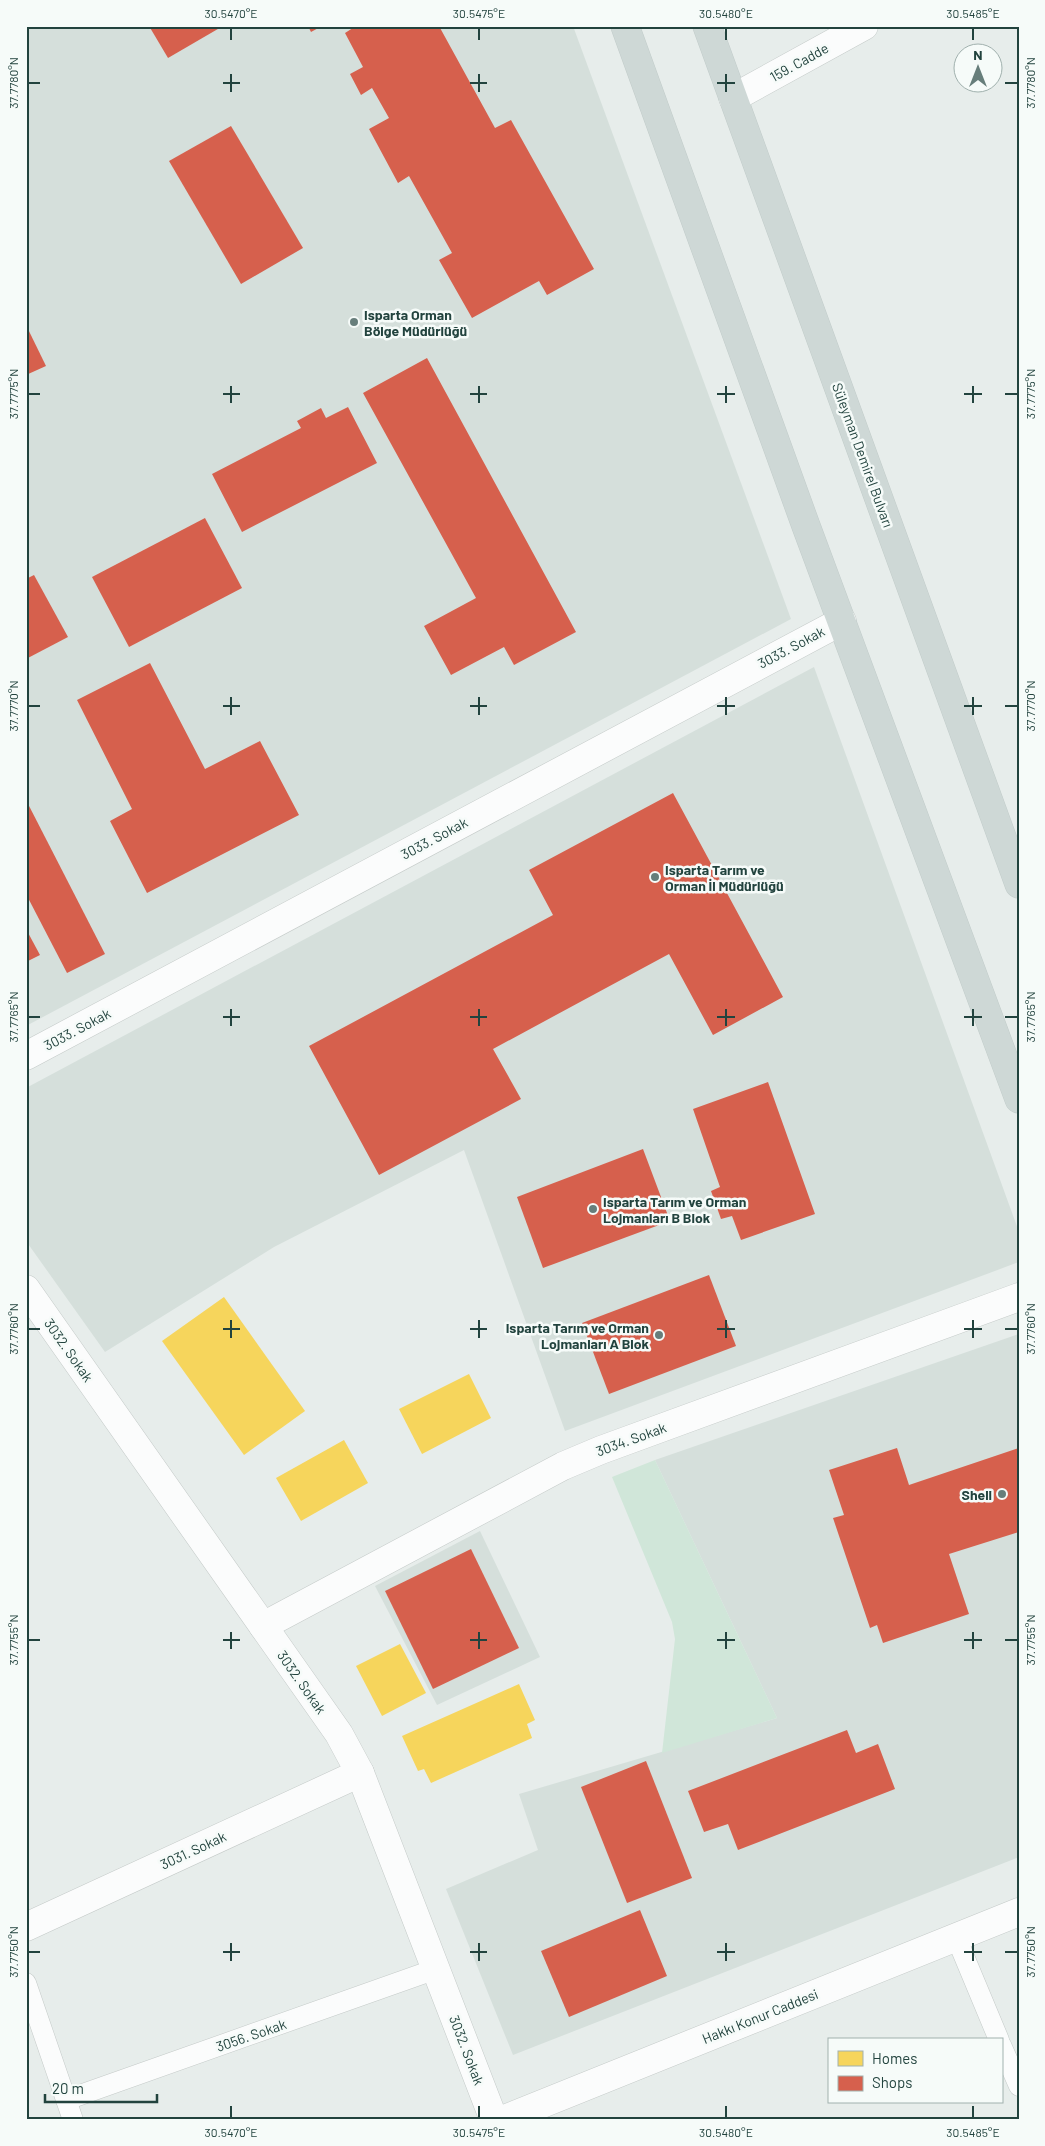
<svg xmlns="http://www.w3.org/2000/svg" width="1045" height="2146" font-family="Barlow,sans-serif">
  <rect width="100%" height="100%" fill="#e7edeb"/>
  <!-- built -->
  <g fill="#d5dfdb">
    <path d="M26,26h547l218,593 -765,407z"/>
    <path d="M814,667l205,565v30l-454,169 -101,-281 -190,97 -169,105 -79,-111v-153z"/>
    <path d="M1019,1334v523l-506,198 -67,-166 92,-39 -19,-56 258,-76 -122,-258z"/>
    <path d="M480,1531l60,126 -103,48 -62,-119z"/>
  </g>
  <!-- green -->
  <path fill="#d0e6d9" d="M655,1460l122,258 -115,35 13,-114 -3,-17 -60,-145z"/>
  <!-- homes -->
  <g fill="#f6d55c">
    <path d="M224,1297l81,114 -61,44 -82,-114z"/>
    <path d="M469,1374l22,44 -69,36 -23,-45z"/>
    <path d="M344,1440l24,43 -67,38 -25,-43z"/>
    <path d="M400,1644l26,49 -44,23 -26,-50z"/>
    <path d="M519,1684l16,36 -8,4 5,14 -101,45 -7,-14 -6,2 -16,-35z"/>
  </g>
  <!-- shops -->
  <g fill="#d6604d">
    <path d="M149,26h74l-55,32z"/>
    <path d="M308,26h14l-11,6z"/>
    <path d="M356,26h83l56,102 16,-8 83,149 -47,26 -8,-14 -67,37 -33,-58 13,-7 -43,-77 -11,7 -29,-54 20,-11 -17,-30 -11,7 -11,-21 13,-7 -18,-34z"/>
    <path d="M231,126l72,122 -62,36 -72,-123z"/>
    <path d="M26,325l20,41 -20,9z"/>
    <path d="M427,358l149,274 -62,33 -10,-18 -53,28 -27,-49 52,-28 -113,-205z"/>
    <path d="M348,407l29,56 -135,69 -30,-58 89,-46 -4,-7 24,-13 5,10z"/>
    <path d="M205,518l37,70 -113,59 -37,-70z"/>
    <path d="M34,575l34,62 -42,22v-80z"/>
    <path d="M150,663l55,106 55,-28 39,74 -152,78 -37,-72 22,-12 -55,-109z"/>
    <path d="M673,793l110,204 -70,38 -44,-81 -176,95 28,50 -142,76 -70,-129 244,-131 -24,-45z"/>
    <path d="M26,800l79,154 -38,19 -41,-79z"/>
    <path d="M26,929l14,26 -14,7z"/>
    <path d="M768,1082l47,132 -74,26 -9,-24 -11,3 -10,-28 9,-4 -27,-78z"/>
    <path d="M643,1149l27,72 -127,47 -26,-71z"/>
    <path d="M709,1275l27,71 -127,48 -27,-71z"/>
    <path d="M897,1448l12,37 110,-37v84l-70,22 20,60 -86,29 -6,-18 -7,3 -37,-110 11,-3 -15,-45z"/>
    <path d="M471,1549l48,99 -86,41 -48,-98z"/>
    <path d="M847,1730l9,23 22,-9 17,45 -157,61 -10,-26 -24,8 -16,-41z"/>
    <path d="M646,1761l46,117 -65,25 -46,-116z"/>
    <path d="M640,1910l27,66 -98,41 -28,-66z"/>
  </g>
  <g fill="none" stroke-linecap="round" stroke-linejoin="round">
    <defs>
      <g id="service">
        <path d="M956,1937l43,103"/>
        <path d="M26,1983l47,137"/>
        <path d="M1001,2045l18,41"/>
        <path d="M66,2100l370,-131"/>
      </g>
      <g id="minor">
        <path d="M733,98l131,-72"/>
        <path d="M26,1056l816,-435"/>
        <path d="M26,1289l313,445 21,39 134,347"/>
        <path d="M263,1626l300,-160 38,-16 418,-153"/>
        <path d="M26,1927l334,-154"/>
      </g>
      <path id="tertiary" d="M502,2120l517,-208"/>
      <g id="primary">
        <path d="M625,26l181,500 213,573"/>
        <path d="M707,26l312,858"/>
      </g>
    </defs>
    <!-- service casing -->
    <use href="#service" stroke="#c4cac8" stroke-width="21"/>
    <!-- minor casing -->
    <use href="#minor" stroke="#c4cac8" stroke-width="29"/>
    <!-- tertiary casing -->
    <use href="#tertiary" stroke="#c4cac8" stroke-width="29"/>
    <!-- primary casing -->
    <use href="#primary" stroke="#c2ccca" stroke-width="29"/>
    <!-- service -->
    <use href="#service" stroke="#fbfcfc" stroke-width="20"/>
    <!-- minor -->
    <use href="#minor" stroke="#fbfcfc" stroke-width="28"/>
    <!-- tertiary -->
    <use href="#tertiary" stroke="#fbfcfc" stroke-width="28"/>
    <!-- primary -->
    <use href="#primary" stroke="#ced8d6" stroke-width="28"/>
  </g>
  <!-- ticks -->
  <path fill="none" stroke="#22433e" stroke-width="2" d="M231,28v12M479,28v12M726,28v12M973,28v12M231,74v18M479,74v18M726,74v18M28,83h12M223,83h17M470,83h17M717,83h18M1005,83h13M231,386v17M479,386v17M726,386v17M973,386v17M28,394h12M223,394h17M470,394h17M717,394h18M964,394h18M1005,394h13M231,697v18M479,697v18M726,697v18M973,697v18M28,706h12M223,706h17M470,706h17M717,706h18M964,706h18M1005,706h13M231,1009v17M479,1009v17M726,1009v17M973,1009v17M28,1017h12M223,1017h17M470,1017h17M717,1017h18M964,1017h18M1005,1017h13M231,1320v18M479,1320v18M726,1320v18M973,1320v18M28,1329h12M223,1329h17M470,1329h17M717,1329h18M964,1329h18M1005,1329h13M231,1632v17M479,1632v17M726,1632v17M973,1632v17M28,1640h12M223,1640h17M470,1640h17M717,1640h18M964,1640h18M1005,1640h13M231,1943v18M479,1943v18M726,1943v18M973,1943v18M28,1952h12M223,1952h17M470,1952h17M717,1952h18M964,1952h18M1005,1952h13M231,2106v12M479,2106v12M726,2106v12M973,2106v12"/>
  <!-- markers -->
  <g fill="#677e7b" stroke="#f6fbf9" stroke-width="2">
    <circle cx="354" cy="322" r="5"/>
    <circle cx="655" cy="877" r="5"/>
    <circle cx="593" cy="1209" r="5"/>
    <circle cx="659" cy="1335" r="5"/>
    <circle cx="1002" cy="1494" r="5"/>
  </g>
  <g text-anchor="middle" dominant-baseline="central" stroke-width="5" stroke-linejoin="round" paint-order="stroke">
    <!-- street labels -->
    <g font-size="14" fill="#22433e" stroke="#f6fbf9">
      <text transform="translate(799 62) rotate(-29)">159. Cadde</text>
      <text transform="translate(863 455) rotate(70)">Süleyman Demirel Bulvarı</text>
      <text transform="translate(791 647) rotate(-28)">3033. Sokak</text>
      <text transform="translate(434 838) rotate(-28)">3033. Sokak</text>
      <text transform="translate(77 1029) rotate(-28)">3033. Sokak</text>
      <text transform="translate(69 1350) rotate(55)">3032. Sokak</text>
      <text transform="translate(631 1439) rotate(-20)">3034. Sokak</text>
      <text transform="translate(302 1682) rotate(55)">3032. Sokak</text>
      <text transform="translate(193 1850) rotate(-25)">3031. Sokak</text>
      <text transform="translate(760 2016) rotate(-22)">Hakkı Konur Caddesi</text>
      <text transform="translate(251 2035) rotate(-19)">3056. Sokak</text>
      <text transform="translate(467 2050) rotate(69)">3032. Sokak</text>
    </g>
    <!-- poi labels -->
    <g font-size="14" font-weight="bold" fill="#22433e" stroke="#f6fbf9" text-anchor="start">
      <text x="364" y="314">Isparta Orman<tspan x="364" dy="16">Bölge Müdürlüğü</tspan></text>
      <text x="665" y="869">Isparta Tarım ve<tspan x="665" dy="16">Orman İl Müdürlüğü</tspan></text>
      <text x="603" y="1201">Isparta Tarım ve Orman<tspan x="603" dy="16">Lojmanları B Blok</tspan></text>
      <text x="649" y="1327" text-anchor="end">Isparta Tarım ve Orman<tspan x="649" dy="16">Lojmanları A Blok</tspan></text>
      <text x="992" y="1494" text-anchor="end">Shell</text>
    </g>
  </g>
  <!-- border -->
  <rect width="1045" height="2146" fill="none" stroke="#f6fbf9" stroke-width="55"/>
  <!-- legend -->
  <rect x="828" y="2038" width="175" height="65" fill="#f6fbf9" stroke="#a1b1ae"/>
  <rect x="838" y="2051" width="25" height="15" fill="#f6d55c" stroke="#a1b1ae"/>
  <text x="872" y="2064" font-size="15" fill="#22433e">Homes</text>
  <rect x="838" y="2076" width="25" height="15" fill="#d6604d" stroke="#a1b1ae"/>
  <text x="872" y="2088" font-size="15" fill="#22433e">Shops</text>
  <!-- north arrow -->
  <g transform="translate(978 68)"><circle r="24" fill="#f6fbf9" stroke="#a1b1ae"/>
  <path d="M0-4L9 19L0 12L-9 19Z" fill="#677e7b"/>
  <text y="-8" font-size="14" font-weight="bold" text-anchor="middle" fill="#22433e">N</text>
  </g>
  <!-- scale -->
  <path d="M45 2094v8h112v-8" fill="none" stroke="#22433e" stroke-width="2.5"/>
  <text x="52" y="2094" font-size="15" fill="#22433e" stroke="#f6fbf9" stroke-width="4" paint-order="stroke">20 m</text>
  <rect x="28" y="28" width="990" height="2090" fill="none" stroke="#22433e" stroke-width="2"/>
  <g font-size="12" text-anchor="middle" fill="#22433e">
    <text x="231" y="18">30.5470°E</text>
    <text x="479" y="18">30.5475°E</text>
    <text x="726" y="18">30.5480°E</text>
    <text x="973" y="18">30.5485°E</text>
    <text transform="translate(14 83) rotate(-90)" y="4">37.7780°N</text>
    <text transform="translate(1031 83) rotate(-90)" y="4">37.7780°N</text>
    <text transform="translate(14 394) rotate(-90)" y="4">37.7775°N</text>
    <text transform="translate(1031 394) rotate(-90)" y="4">37.7775°N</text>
    <text transform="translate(14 706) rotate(-90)" y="4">37.7770°N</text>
    <text transform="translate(1031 706) rotate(-90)" y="4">37.7770°N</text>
    <text transform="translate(14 1017) rotate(-90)" y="4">37.7765°N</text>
    <text transform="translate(1031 1017) rotate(-90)" y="4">37.7765°N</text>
    <text transform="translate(14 1329) rotate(-90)" y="4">37.7760°N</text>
    <text transform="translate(1031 1329) rotate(-90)" y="4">37.7760°N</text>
    <text transform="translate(14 1640) rotate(-90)" y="4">37.7755°N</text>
    <text transform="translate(1031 1640) rotate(-90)" y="4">37.7755°N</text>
    <text transform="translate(14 1952) rotate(-90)" y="4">37.7750°N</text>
    <text transform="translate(1031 1952) rotate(-90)" y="4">37.7750°N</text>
    <text x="231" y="2137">30.5470°E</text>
    <text x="479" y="2137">30.5475°E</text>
    <text x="726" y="2137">30.5480°E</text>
    <text x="973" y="2137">30.5485°E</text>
  </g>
</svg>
